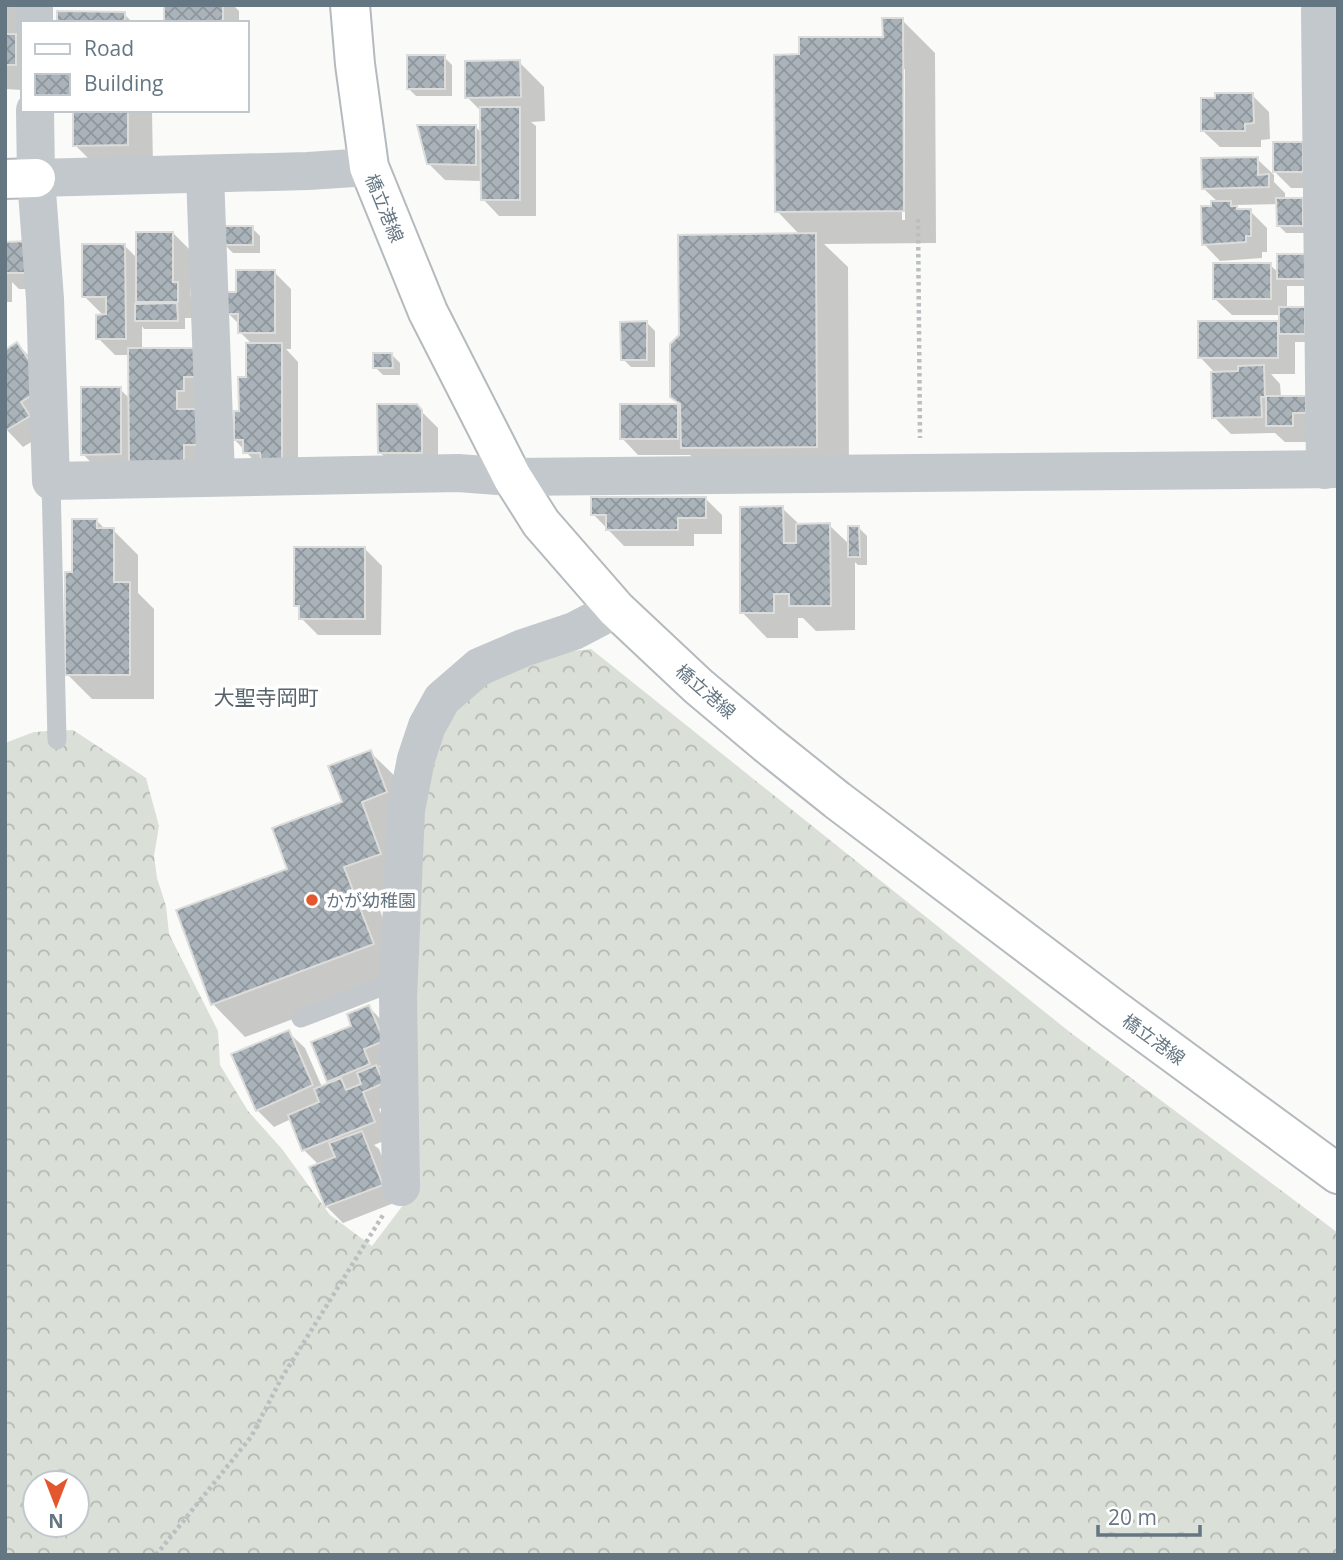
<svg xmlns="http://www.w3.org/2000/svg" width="1343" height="1560" font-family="'Open Sans','Noto Sans JP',sans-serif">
  <defs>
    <pattern id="forest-crowns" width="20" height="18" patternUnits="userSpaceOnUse" patternTransform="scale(1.75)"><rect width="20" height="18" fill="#dadfd7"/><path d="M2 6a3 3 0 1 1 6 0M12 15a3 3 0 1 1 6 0" fill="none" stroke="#b4b9b4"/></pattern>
    <pattern id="building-cross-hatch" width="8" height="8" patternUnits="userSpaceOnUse" patternTransform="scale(1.75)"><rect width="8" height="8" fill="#aab3b9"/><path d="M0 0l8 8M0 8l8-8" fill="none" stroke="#8e969c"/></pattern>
  </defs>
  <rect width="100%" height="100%" fill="#fafaf8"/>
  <!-- forest -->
  <path fill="url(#forest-crowns)" fill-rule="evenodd" d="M591,649l480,384 267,200v322h-1333v-812l29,-11 39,-2 73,48 13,48 -5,30 3,22 9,28 3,28 49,97 2,34 28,46 34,38 48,66 42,31 41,-54v-153l13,-268 32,-76 87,-41zM35,1483h42v42h-42z"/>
  <!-- shadow -->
  <g fill="#0003" fill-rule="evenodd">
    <path d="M5,5h25l-10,35 3,3v47l-18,-1z"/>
    <path d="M166,5h67l6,6v12h-73z"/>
    <path d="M124,14l9,9h-74z"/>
    <path d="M902,20l33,33 1,190 -112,1 24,23 1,212 -134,1 -25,-25h-52l-16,-17v-33h59l-9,-8 128,-162 -23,-24 24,-155 83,-18zM901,69h4v151h-3z"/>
    <path d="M444,57l8,8v31h-36l-8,-8z"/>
    <path d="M519,62l25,25 1,34 -14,1 5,4v90h-37l-16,-17 -1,-18 -37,-1 -17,-17 47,-37 7,8v-22l-15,-15z"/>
    <path d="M1252,95l17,17 1,27 -9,1v7h-41l-17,-16z"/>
    <path d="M69,110h83l1,59 -53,1 -25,-25v-29z"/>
    <path d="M1274,144l45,44h-28l-17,-17z"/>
    <path d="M1257,159l17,16v7l11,11v7h17l8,33h-24l-8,-8v-21l-45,1 6,6h11l17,17v24h-5v6l-42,3 -16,-17 9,-37 5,-5 -14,-13z"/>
    <path d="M252,228l8,8v17h-27l-8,-8z"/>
    <path d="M173,233l17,17v46l5,5v17h-10v11h-41l-2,-3v24h54l25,120 -122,1 -16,-17 37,-65 10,10v-44h-15l-17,-17 6,-22 -20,-20 40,-51 13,13z"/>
    <path d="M5,244l42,45h-28l-7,-7v20h-7z"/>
    <path d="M1279,256l34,30h-26v22l25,34h-17v32h-24l9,10 1,14 24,-1 4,45h-24l-10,-9 -44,1 -17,-17 2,-43 -16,-17 78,-34 3,2v-10h-49l-17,-16 55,-34 9,8z"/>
    <path d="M274,272l17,17v60h-5l12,13v113l-36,-6 -27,-29 18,-95 -13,-13v-7l-12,-12 10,-19z"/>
    <path d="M647,323l8,8v36h-24l-8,-8z"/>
    <path d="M17,344l17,17 12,72 -23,14 -18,-19z"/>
    <path d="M392,355l8,8v12h-17l-8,-8z"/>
    <path d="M416,406l22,22v41h-42l-16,-17z"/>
    <path d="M705,498l17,17v19h-28v12h-70l-31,-32z"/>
    <path d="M782,508l18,17h29l21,20 9,-17 8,8v29h-9l-3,-3v68l-39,1 -13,-13h-5v20h-31l-25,-26z"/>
    <path d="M96,520l10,10h7l25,25v38l16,16v90h-62l-25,-25z"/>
    <path d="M365,549l17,17 -1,69h-63l-17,-17v-7l-5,-6z"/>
    <path d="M370,752l33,32 10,103 -37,13 29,77 -160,60 -32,-33 77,-134 54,-67z"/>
    <path d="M369,1007l16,17 14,34 -20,8 20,34 -20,9 12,29 -17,7 5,4 20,52 -56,22 -17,-17 -7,-41 -15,-15 -13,-31 -17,8 -17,-17 31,-78 17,16 17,39 9,-3 -3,-3 26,-54z"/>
  </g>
  <!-- building -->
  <g fill="url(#building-cross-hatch)" stroke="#dcdcda" stroke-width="2">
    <rect x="164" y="5" width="59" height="18"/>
    <path d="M57,11l68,1v11h-68z"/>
    <path d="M882,18h21l1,193 -129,1 -1,-157 25,-1v-17h84z"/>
    <rect x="5" y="34" width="11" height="31"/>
    <rect x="407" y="55" width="38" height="34"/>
    <path d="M520,60l1,37 -56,1v-37z"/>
    <path d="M1215,93h38l1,30 -9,1v7h-44v-33h14z"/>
    <path d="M480,107h40v93h-39z"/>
    <path d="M73,110h55v35l-55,1z"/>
    <path d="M417,125h59v40l-49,-1z"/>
    <rect x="1273" y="142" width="30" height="30"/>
    <path d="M1258,157v18l11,-1v13l-67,2 -1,-31z"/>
    <path d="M1276,198h27v28h-26z"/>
    <path d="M1211,201h20v5h6v3h14v27h-5v6l-44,3 -1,-39h10z"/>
    <rect x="223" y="226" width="30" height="19"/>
    <path d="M136,232h37v50h5v20h-42z"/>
    <path d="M816,233l1,214 -136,1 -1,-44 -10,-7v-53l9,-9 -1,-100z"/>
    <path d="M31,241v32h-26v-31z"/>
    <path d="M82,244h43l1,95h-30v-24l10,-1v-17h-24z"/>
    <rect x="1277" y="254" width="29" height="25"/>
    <rect x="1213" y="263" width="58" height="36"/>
    <path d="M236,270h39v63h-37v-19h-12v-22h10z"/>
    <path d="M177,303l1,18h-43v-17z"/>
    <rect x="1279" y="307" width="26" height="27"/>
    <path d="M647,321v39h-26l-1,-38z"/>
    <rect x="1198" y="321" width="80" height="37"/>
    <path d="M17,342l19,29 -4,24 -11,7 9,14 -25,15v-81z"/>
    <path d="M246,343h36v116l-21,1 -1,-7h-17v-13h-9v-29h5l-1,-34h8z"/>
    <path d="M128,348h69v29h-13v14h-7v18h20v36h-13v19l-55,1z"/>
    <path d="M373,353h19l1,15h-20z"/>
    <path d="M1264,365l1,32h-4l1,20 -50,1 -1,-46 27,-1v-5z"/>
    <path d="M81,387h40v67l-40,1z"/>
    <path d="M1266,396h40v17h-13v13h-27z"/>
    <path d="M377,404h40l5,6v43h-44z"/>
    <rect x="620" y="404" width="58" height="35"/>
    <path d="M591,497h115v21h-28v12h-72v-15h-15z"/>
    <path d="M783,506l1,37h12v-19l34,-1 1,83h-42v-12h-15v19h-34v-106z"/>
    <path d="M72,519h25v9h17v54h16v93h-65v-103h7z"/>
    <path d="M848,526h11l1,31h-12z"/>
    <path d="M294,547h71v72h-66v-13h-5z"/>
    <path d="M371,750l16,42 -25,10 19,52 -37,13 30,77 -163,61 -35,-95 111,-41 -15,-41 70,-26 -14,-36z"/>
    <path d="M369,1005l15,36 -20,8 6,15 -43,18 -16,-40 40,-16 -4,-12z"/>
    <path d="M289,1030l24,55 -57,26 -25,-57z"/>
    <path d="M376,1065l8,18 -21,9 12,30 -73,29 -14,-36 31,-13 -5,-13 27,-11 5,12 15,-6 -4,-11z"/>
    <path d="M362,1131l21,54 -58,22 -16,-40 26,-10 -6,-14z"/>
  </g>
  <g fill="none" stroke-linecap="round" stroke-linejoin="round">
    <defs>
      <path id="secondary" d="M5,179l31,-1"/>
      <path id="primary" d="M350,5l5,59 14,103 59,145 84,165 29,46 75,86 82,77 69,58 70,56 275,208 226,166"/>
    </defs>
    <!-- secondary casing -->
    <use href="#secondary" stroke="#b3babf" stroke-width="42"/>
    <!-- primary casing -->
    <use href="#primary" stroke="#b5babe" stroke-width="42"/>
    <!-- path -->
    <g stroke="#bbbfc2" stroke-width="4.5" stroke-dasharray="3.5 3.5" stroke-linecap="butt">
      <path d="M918,219l2,219"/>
      <path d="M156,1555l95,-118 30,-58 102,-164"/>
    </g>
    <!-- lane -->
    <g stroke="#c3c8cc" stroke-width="19">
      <path d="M51,481l6,259"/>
      <path d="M301,1018l98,-38"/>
    </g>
    <!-- street -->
    <g stroke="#c3c8cc" stroke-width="38">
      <path d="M34,5v18"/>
      <path d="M1320,10l5,460"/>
      <path d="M35,110l1,68 9,121 6,182 407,-8 54,4 826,-8"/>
      <path d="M205,174l11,303"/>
      <path d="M36,178l272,-7 61,-4"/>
      <path d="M401,1187l-3,-189 8,-188 10,-51 11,-33 15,-27 37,-32 44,-19 51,-17 42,-22"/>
    </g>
    <!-- secondary -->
    <use href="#secondary" stroke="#fff" stroke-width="38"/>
    <!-- primary -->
    <use href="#primary" stroke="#fff" stroke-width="38"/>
  </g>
  <!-- markers -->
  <circle fill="#e4572e" stroke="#fff" stroke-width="2.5" cx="312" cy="900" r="7"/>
  <g text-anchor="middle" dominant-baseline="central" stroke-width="7" stroke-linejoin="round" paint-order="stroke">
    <!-- street labels -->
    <g font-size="18" fill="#657683" stroke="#fff">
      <text transform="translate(385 208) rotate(68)">橋立港線</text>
      <text transform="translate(706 691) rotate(41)">橋立港線</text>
      <text transform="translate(1154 1039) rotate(36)">橋立港線</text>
    </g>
    <!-- poi labels -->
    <g font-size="18" fill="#657683" stroke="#fff" text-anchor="start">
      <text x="326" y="900">かが幼稚園</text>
    </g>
    <!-- quarter labels -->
    <g font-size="21" fill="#57646e" stroke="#fff">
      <text x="266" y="697">大聖寺岡町</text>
    </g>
  </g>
  <!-- border -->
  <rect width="1343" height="1560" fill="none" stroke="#657683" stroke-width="14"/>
  <!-- legend -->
  <rect x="21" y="21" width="228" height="91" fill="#ffffff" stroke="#c1c8cd" stroke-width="2"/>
  <rect x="35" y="44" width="35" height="10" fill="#ffffff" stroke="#c1c8cd" stroke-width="2"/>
  <text x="84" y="56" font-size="21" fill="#657683">Road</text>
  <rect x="35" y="74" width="35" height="21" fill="url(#building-cross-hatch)" stroke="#c1c8cd" stroke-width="2"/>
  <text x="84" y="91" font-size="21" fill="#657683">Building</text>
  <!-- north arrow -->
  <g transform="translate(56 1504) rotate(180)"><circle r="33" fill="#ffffff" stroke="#c1c8cd" stroke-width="2"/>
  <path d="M0-5L12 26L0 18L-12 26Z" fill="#e4572e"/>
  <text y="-10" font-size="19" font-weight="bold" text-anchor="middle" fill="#657683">N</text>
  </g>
  <!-- scale -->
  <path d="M1098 1525v10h102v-10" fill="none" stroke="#657683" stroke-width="3.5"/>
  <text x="1108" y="1525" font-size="21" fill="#657683" stroke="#ffffff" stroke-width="5" paint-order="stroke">20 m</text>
</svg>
